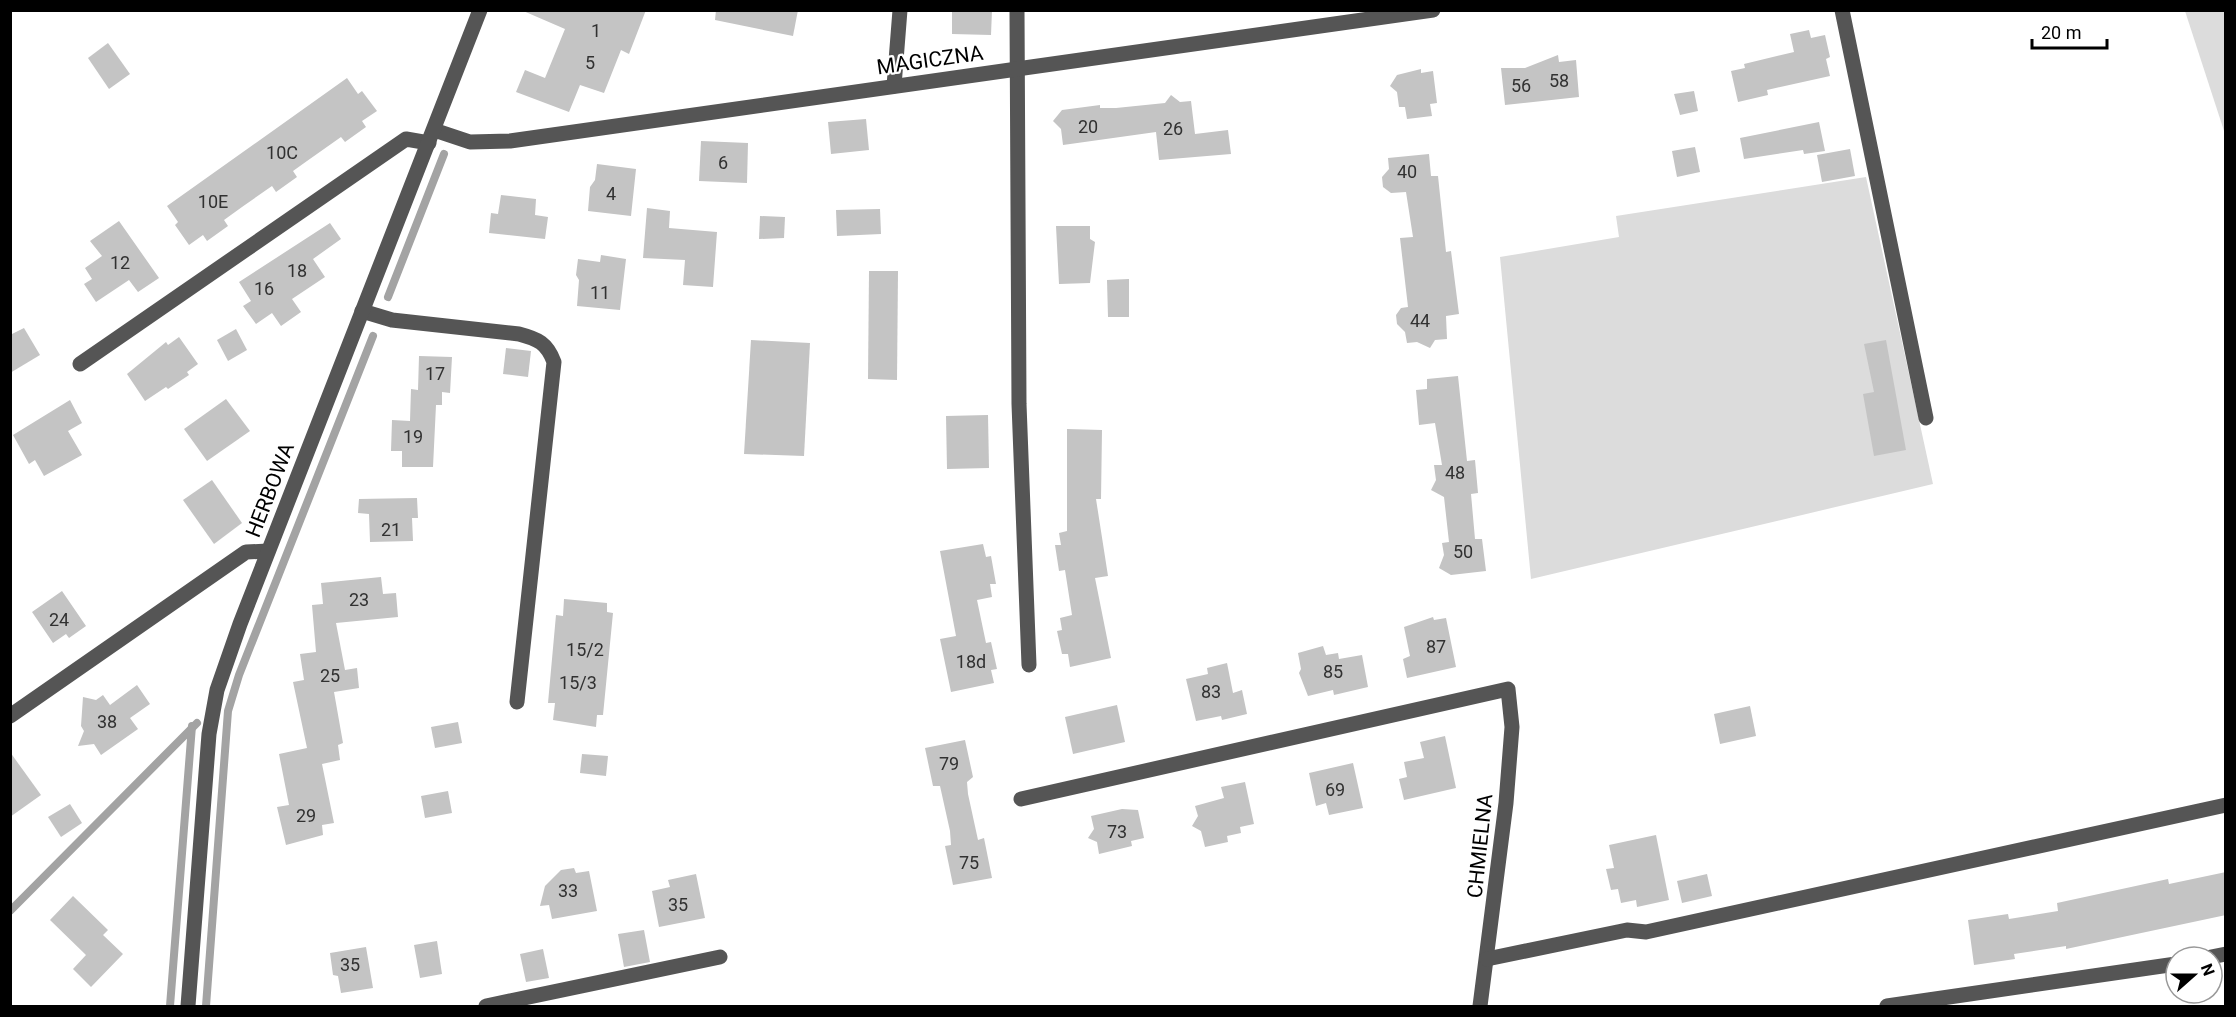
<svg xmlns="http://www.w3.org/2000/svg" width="2236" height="1017" font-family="Roboto,sans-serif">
  <rect width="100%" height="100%" fill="#fff"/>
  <!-- green -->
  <g fill="#dcdcdc">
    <path d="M2185,11h40v123z"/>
    <path d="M1866,177l67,307 -402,95 -31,-322 119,-20 -3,-21z"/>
  </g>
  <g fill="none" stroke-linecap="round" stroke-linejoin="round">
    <!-- stream -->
    <g stroke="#a3a3a3" stroke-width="8">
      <path d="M388,297l56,-143"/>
      <path d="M10,911l187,-188"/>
      <path d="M170,1006l22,-280"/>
      <path d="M206,1006l22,-295 11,-36 134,-339"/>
    </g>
  </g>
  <!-- building -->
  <g fill="#c4c4c4">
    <path d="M521,10h125l-17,44 -8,-4 -17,43 -24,-8 -11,27 -53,-20 9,-22 20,8 20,-49z"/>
    <path d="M716,10h82l-5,26 -78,-16z"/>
    <path d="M952,10h40l-1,25 -39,-1z"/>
    <path d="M1809,30l2,8 14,-3 5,22 -4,2 4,17 -63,14 1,5 -30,7 -7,-31 14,-3 -1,-4 50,-12 -4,-18z"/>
    <path d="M108,43l22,31 -21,15 -21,-31z"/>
    <path d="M1558,55l1,7 17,-2 3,37 -74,8 -4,-37h24z"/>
    <path d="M1421,69v4l12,-2 4,32 -7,1 2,12 -25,3 -2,-12h-6l-2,-15 -7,-6 7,-11z"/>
    <path d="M347,78l11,16 4,-3 15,20 -15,10 4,6 -21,15 -4,-5 -34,24 -14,10 4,6 -21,15 -4,-6 -30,21 -18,13 4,6 -21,15 -4,-6 -14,10 -14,-20 3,-3 -11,-16z"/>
    <path d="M1694,91l4,20 -18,4 -6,-21z"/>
    <path d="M1171,95l9,7 11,-1 4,33 33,-4 3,24 -72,6 -3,-28 -93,13 -2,-16 -8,-8 9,-11 38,-5v3h16l49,-5z"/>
    <path d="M866,119l3,31 -38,4 -3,-32z"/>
    <path d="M1819,122l6,29 -21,3 -1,-4 -59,9 -4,-21z"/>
    <path d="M701,141l47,2 -1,40 -48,-2z"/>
    <path d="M1695,147l5,25 -23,5 -5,-26z"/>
    <path d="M1850,149l5,27 -33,6 -5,-27z"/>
    <path d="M1429,154l2,22h7l8,76 5,-1 8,63 -13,2 1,23 -12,1 -5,8 -13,-6 -10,1 -2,-11 -8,-8 -1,-9 5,-7 7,-1 -8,-69 13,-1 -7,-45 -15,1 -8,-6 -1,-10 7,-8 -1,-11z"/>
    <path d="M597,164l39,5 -5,47 -43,-5 2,-24 5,-7z"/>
    <path d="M501,195l35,4 -1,16 13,2 -3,22 -56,-6 2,-20 7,1z"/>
    <path d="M647,208l23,3 -1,17 48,4 -4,55 -30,-2 2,-25 -42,-2z"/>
    <path d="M880,209l1,25 -44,2 -1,-26z"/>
    <path d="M760,216l25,1 -1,21 -25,1z"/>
    <path d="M119,221l40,57 -21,14 -9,-12 -33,22 -12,-18 8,-5 -7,-11 17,-12 -12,-15z"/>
    <path d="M330,223l11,16 -28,20 12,18 -33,22 9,13 -20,14 -9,-13 -16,11 -13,-18 8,-5 -12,-19z"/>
    <path d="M1056,226h34v13l5,3 -5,41 -31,1z"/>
    <path d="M601,255l25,4 -6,51 -43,-4 2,-26 -3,-5 2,-16 22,3z"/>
    <path d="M869,271h29l-1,109 -29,-1z"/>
    <path d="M1129,279v38h-21l-1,-37z"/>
    <path d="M24,328l16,27 -30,18v-38z"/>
    <path d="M236,329l11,21 -19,11 -11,-21z"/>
    <path d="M179,337l19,27 -11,8 2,3 -21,14 -2,-2 -21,14 -18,-27 39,-32 2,3z"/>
    <path d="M751,340l59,3 -6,113 -60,-2z"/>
    <path d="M1886,340l20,110 -32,6 -11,-62 11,-2 -10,-48z"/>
    <path d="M506,348l25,3 -3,26 -25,-3z"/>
    <path d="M419,356l33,1 -2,36 -8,-1v13h-6l-3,62h-31v-16h-11l1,-31 18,1 1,-32 7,1z"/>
    <path d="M1458,376l9,85 8,-1 3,33 -7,1 4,45h7l4,32 -35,4 -12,-7 5,-13 -2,-12 7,-1 -5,-45 -13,-7 5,-10 -2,-15h8l-7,-42 -16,2 -3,-35 11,-1v-10z"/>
    <path d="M226,399l24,32 -43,30 -23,-32z"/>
    <path d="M70,400l12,23 -14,8 14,24 -38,21 -9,-16 -6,4 -16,-29z"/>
    <path d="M988,415l1,53 -42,1 -1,-53z"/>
    <path d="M1067,429l35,1 -1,69h-5l12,77 -13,2 16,80 -41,9 -2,-13h-6l-5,-23 5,-1 -2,-12 12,-3 -7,-45 -6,1 -4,-26h6l-2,-12 8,-2z"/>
    <path d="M212,480l30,43 -28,21 -31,-44z"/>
    <path d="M417,498l1,20h-6l1,23 -43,1 -1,-28 -11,-1 1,-14z"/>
    <path d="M983,544l3,13 5,-1 5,28h-6l2,13 -15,3 9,43 5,-1 6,27 -6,1 3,13 -43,9 -11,-53 16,-3 -16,-85z"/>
    <path d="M381,577l2,17 13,-1 2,24 -62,6 9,47 12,-2 2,20 -25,4 9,51 -5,2 2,15 -18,4 12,59 -12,2 1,10 -37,10 -9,-38 12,-2 -10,-51 28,-6 -14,-66 11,-2 -4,-26 16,-2 -4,-47 11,-1 -2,-21z"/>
    <path d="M62,591l24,35 -17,12 -3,-4 -13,9 -21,-31z"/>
    <path d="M564,599l43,4v9l6,1 -10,102h-6l-1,12 -43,-7 2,-17h-7l8,-88 7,1z"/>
    <path d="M1433,617l1,3 12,-2 10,49 -49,11 -4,-19 7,-3 -6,-29z"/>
    <path d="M1323,646l3,9 12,-2 1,6 23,-4 6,32 -34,8 -1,-5 -25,6 -9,-23 2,-4 -3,-16z"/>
    <path d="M1227,663l6,30 9,-3 5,24 -25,6 -1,-4 -25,5 -10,-42 22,-5 -1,-6z"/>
    <path d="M137,685l13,19 -20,14 8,11 -37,26 -7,-11 -16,2 6,-15 -3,-5 2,-29 13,3 7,-5 7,10z"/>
    <path d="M1117,705l8,37 -52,12 -8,-37z"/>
    <path d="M1750,706l6,30 -36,8 -6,-30z"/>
    <path d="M458,722l4,21 -27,5 -4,-21z"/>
    <path d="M1445,736l11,52 -52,12 -5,-21 8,-2 -3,-15 20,-4 -4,-16z"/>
    <path d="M965,740l8,37 -6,5 1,12 10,46 6,-2 8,40 -39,7 -8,-39 6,-1 -1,-14 -10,-45h-7l-8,-38z"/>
    <path d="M10,752l31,43 -31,22z"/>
    <path d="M582,754l26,2 -2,20 -26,-3z"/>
    <path d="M1353,763l10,45 -34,7 -3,-12 -10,3 -7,-33z"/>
    <path d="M1245,782l9,42 -14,3 1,6 -14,3 1,6 -23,5 -4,-16 -9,-5 6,-10 -3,-10 29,-8 -3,-11z"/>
    <path d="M448,791l4,22 -27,5 -4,-22z"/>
    <path d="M70,804l12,19 -21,14 -13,-20z"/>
    <path d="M1122,809l16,1 6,28 -13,3 1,5 -33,8 -2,-12 -9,-4 6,-9 -3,-13z"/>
    <path d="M1656,835l13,65 -32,7 -1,-7 -15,3 -3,-14 -7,1 -5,-21 8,-1 -5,-23z"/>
    <path d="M574,868l2,5 13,-2 8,40 -45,8 -3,-14 -9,1 5,-20 16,-16z"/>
    <path d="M2226,872v43l-160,34v-3l-52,8 1,5 -41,6 -6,-45 40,-6 1,5 49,-8 -1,-8 111,-24 1,5z"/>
    <path d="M696,874l9,44 -46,9 -7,-36 18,-4 -2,-7z"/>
    <path d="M1707,874l5,22 -30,7 -5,-22z"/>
    <path d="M73,896l35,34 -5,5 20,19 -32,33 -18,-18 13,-14 -36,-35z"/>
    <path d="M644,930l6,32 -26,5 -6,-33z"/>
    <path d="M437,941l5,33 -22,4 -6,-33z"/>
    <path d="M366,947l7,41 -32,5 -3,-17 -5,-1 -3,-22z"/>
    <path d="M543,949l6,29 -23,4 -6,-28z"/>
  </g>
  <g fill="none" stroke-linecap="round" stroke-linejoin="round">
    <!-- minor -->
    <g stroke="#555" stroke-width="15">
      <path d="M1017,10l2,394 10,261"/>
      <path d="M1842,10l84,408"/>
      <path d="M894,86l6,-76"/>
      <path d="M434,130l36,12 40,-1 923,-131"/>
      <path d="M362,311l30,9 127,14c19,5 28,9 35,28l-37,340"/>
      <path d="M80,364l326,-225 23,4"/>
      <path d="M10,716l236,-164 22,-1"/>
      <path d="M1021,799l487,-110 4,38 -6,76 -26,203"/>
      <path d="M2211,957l15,-3"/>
      <path d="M1487,959l140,-29 19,2 580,-127"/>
      <path d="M188,1006l21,-272 8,-44 23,-66 240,-614"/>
      <path d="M486,1006l234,-49"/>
      <path d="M1887,1006l289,-42"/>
    </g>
  </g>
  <g text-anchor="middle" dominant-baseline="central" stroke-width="4.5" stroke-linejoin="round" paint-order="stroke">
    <!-- number labels -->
    <g font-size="18" fill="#313131">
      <text x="596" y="30">1</text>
      <text x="590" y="62">5</text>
      <text x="1559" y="80">58</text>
      <text x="1521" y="85">56</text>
      <text x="1088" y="126">20</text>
      <text x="1173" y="128">26</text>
      <text x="282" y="152">10C</text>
      <text x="723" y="162">6</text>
      <text x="1407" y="171">40</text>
      <text x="611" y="193">4</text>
      <text x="213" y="201">10E</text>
      <text x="120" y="262">12</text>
      <text x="297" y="270">18</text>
      <text x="264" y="288">16</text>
      <text x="600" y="292">11</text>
      <text x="1420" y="320">44</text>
      <text x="435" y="373">17</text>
      <text x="413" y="436">19</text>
      <text x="1455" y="472">48</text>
      <text x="391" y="529">21</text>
      <text x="1463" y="551">50</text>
      <text x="359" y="599">23</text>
      <text x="59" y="619">24</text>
      <text x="1436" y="646">87</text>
      <text x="585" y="649">15/2</text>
      <text x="971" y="661">18d</text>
      <text x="1333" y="671">85</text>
      <text x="330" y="675">25</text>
      <text x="578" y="682">15/3</text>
      <text x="1211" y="691">83</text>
      <text x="107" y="721">38</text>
      <text x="949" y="763">79</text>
      <text x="1335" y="789">69</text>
      <text x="306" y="815">29</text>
      <text x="1117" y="831">73</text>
      <text x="969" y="862">75</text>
      <text x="568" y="890">33</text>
      <text x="678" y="904">35</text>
      <text x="350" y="964">35</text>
    </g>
    <!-- street labels -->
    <g font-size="21" fill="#000" stroke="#fff">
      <text transform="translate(930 60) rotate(-8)">MAGICZNA</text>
      <text transform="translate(270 490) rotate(-69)">HERBOWA</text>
      <text transform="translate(1480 846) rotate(-84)">CHMIELNA</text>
    </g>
  </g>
  <!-- border -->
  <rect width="2236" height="1017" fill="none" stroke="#000000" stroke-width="24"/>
  <!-- north arrow -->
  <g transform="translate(2194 975) rotate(69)"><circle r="28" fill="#ffffff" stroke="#999999" stroke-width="1.5"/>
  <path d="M0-4.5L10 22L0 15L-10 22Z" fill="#000000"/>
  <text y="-9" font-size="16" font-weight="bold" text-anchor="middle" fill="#000000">N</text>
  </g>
  <!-- scale -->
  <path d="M2032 39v9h75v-9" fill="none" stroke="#000000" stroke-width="3"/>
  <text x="2041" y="39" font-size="18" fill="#000000" stroke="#ffffff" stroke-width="4.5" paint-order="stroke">20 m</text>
</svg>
